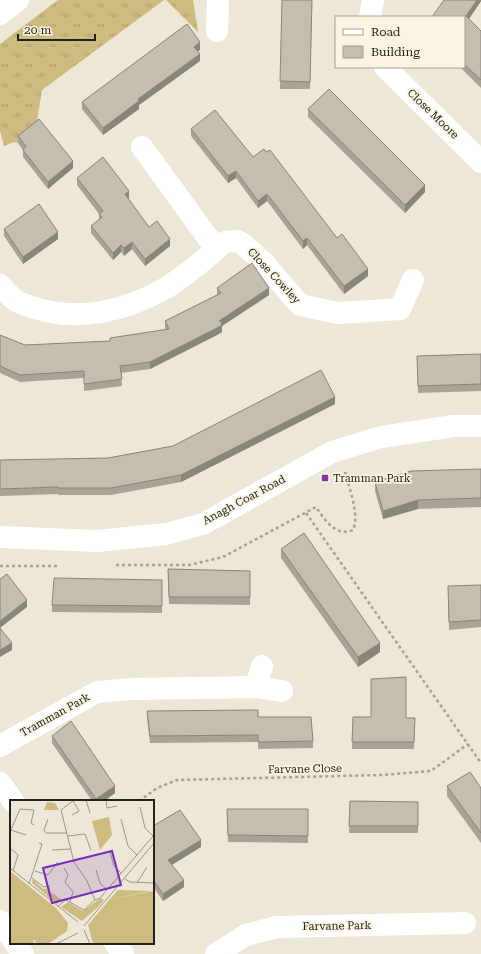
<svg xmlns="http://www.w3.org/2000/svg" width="481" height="954" font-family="'Roboto Serif',serif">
  <defs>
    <pattern id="grass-tufts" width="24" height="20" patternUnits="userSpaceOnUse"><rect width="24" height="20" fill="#cebb7f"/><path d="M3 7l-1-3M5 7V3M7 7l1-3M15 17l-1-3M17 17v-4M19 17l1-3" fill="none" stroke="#b1a06d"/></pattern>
  </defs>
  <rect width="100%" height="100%" fill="#ece7d6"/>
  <!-- grass -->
  <g fill="url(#grass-tufts)">
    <path d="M58,0h106l-122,90 -5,31 -19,22 -4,-1 -10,4 -4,-15v-87z"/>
    <path d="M166,0h27l5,32z"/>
  </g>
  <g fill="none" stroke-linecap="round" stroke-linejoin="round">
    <!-- path -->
    <g stroke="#a6a295" stroke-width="2.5" stroke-dasharray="3 3" stroke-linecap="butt">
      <path d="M306,513l175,250"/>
      <path d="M116,565h73l34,-8 93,-50c9,13 19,30 37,23 7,-15 -4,-42 -8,-58"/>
      <path d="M0,566h59"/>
      <path d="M139,801l18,-13 20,-8 205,-5 49,-4 37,-27"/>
    </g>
    <!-- minor -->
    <g stroke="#fff" stroke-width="22">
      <path d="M370,17l3,-17"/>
      <path d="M217,31l1,-31"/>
      <path d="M385,67l96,95"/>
      <path d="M142,147l74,102"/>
      <path d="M0,285c5,5 10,11 15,15 5,4 14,6 20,8 44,14 90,3 129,-19 23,-13 41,-31 61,-47l12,-1 6,3 19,17 38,44 38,8 62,-4 13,-29"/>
      <path d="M0,537l97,4 69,-7 37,-10 129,-72 49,-15 73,-11h27"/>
      <path d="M256,687l6,-21"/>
      <path d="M0,746l97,-54 36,-3 123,-2 26,4"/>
      <path d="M0,783l13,18"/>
      <path d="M115,943l8,11"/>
      <path d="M216,954l30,-19 31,-8 188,-4"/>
    </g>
    <!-- highway -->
    <g stroke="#fff" stroke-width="22">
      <path d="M0,14l18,-14"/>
      <path d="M0,921l11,16"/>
      <path d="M15,943l8,11"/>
    </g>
  </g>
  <!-- wall -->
  <g fill="#a8a396">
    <path d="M282,0h30l-2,89h-30z"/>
    <path d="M481,0v1l-12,18 12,12v57l-21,-21h4v-50z"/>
    <path d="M200,50l-2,1 2,10 -61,44v4l-36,26 -21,-26v-7z"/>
    <path d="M308,109l117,83 -20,21 -97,-96z"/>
    <path d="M191,129l62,28 84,81 31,38 -24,18 -37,-49 -4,4 -36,-48 -9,7 -22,-30 -8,5 -37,-47z"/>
    <path d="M18,136l55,32 -25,21 -25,-32v-7l-5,-7z"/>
    <path d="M77,178l52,20 -1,1 21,28 21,19 -25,20 -13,-17 -8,7 -3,-4 -8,8 -22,-27v-7l8,-6v-6l-22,-29z"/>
    <path d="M4,229l54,10 -35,25 -19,-28z"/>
    <path d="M217,288l52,7 -47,31v6l-5,3 -67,34 -29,4 1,13 -38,5v-13l-64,4 -20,-9v-38l25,10 85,-4v-3l56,-8 -1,-2v-7l52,-26z"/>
    <path d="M481,354v37l-63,2 -1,-37z"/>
    <path d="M335,404l-154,78 -70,13h-53v-1l-58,2v-36l108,-2 65,-12z"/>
    <path d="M481,469v38l-63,2 -35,10 -8,-28v-9z"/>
    <path d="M281,549l99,103 -22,15 -77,-109z"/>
    <path d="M168,569l82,2v34l-81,-1z"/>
    <path d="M162,580v33l-110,-1v-7z"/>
    <path d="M481,585v42l-32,3 -1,-44z"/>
    <path d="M147,711l111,6 55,24v7l-55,1v-7l-108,1 -3,-25z"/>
    <path d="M353,717l53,1 9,7 -1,24h-62z"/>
    <path d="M52,736l63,57 -11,8h-12l-40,-58z"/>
    <path d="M447,786l34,2v55l-34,-47z"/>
    <path d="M350,801l68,1v31h-69z"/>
    <path d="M308,809v34l-80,-1 -1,-26z"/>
    <path d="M153,826l48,21 -29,18 12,22 -21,14 -10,-14z"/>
  </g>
  <!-- shaded-wall -->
  <g fill="#88857a">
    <path d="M477,0h4v1l-15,22v-7z"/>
    <path d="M200,42v8l-6,4v-7z"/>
    <path d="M200,54v7l-61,44v4l-36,26v-7l35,-29z"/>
    <path d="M73,161v7l-25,21v-7z"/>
    <path d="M236,171v7l-8,5v-7z"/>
    <path d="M425,185v7l-20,21v-8z"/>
    <path d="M129,191v7l-4,3v-7z"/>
    <path d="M267,194v7l-9,7v-7z"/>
    <path d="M58,232v7l-35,25v-7z"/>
    <path d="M307,238v7l-4,4v-8z"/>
    <path d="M170,239v7l-25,20v-7z"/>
    <path d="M132,242v7l-8,7v-8z"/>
    <path d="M121,245v7l-8,8v-7z"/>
    <path d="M368,269v7l-24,18v-8z"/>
    <path d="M269,288v7l-47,31v6l-5,3 -67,34v-7l69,-41z"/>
    <path d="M335,397v7l-154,78v-7z"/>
    <path d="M418,500v9l-35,10v-8z"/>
    <path d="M27,600v7l-27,21v-7z"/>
    <path d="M12,643v7l-12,7v-7z"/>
    <path d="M380,643v9l-22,15v-10z"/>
    <path d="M115,786v7l-11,8h-8v-2z"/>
    <path d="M201,840v7l-33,20v-7z"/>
    <path d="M184,880v7l-21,14v-7z"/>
  </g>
  <!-- building -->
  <g fill="#c3beae" stroke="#88857a">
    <path d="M282,0h30l-2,82 -30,-1z"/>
    <path d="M444,0h33l-11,16 15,15v49l-17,-16v-47h-32z"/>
    <path d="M187,24l13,18 -6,5 6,7 -62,45 1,2 -36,27 -21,-26z"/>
    <path d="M329,89l96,96 -20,20 -97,-96z"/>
    <path d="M215,110l38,47 11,-8 2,3 4,-2 67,88 5,-4 26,35 -24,17 -37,-48 -4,3 -36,-47 -9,7 -22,-30 -8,5 -37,-47z"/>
    <path d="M39,119l34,42 -25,21 -25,-32 3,-4 -8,-10z"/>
    <path d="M103,157l26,34 -4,3 24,33 8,-6 13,18 -25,20 -13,-17 -8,6 -3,-3 -8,8 -22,-27 11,-9 -3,-3 4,-3 -26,-33z"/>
    <path d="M39,204l19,28 -35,25 -19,-28z"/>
    <path d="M252,263l17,25 -50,33h2l1,4 -5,3 -67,34 -30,4 2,13 -38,5v-13l-64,4 -20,-9v-31l25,10 85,-4v-3l59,-9 -4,-8 56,-28 -4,-5z"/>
    <path d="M481,354v30l-63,2 -1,-30z"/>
    <path d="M321,370l14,27 -154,78 -70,13h-53v-1l-58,2v-29l108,-2 65,-12z"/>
    <path d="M481,469v29l-63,2 -35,11 -8,-29 36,-11z"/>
    <path d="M304,533l76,110 -22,14 -77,-108z"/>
    <path d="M168,569l82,2v26h-81z"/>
    <path d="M7,574l20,26 -27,21v-42z"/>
    <path d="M54,578l108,2v26l-110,-1z"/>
    <path d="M481,585v35l-32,2 -1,-36z"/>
    <path d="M0,628l12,15 -12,7z"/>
    <path d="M406,677v41h9l-1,24h-62l1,-25h18v-38z"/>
    <path d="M258,710v7h53l2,24 -55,1v-7l-108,1 -3,-25z"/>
    <path d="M71,721l44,65 -19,13 -44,-63z"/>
    <path d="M470,772l11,16v45l-34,-47z"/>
    <path d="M350,801l68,1v24h-69z"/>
    <path d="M227,809h81v27l-80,-1z"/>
    <path d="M180,810l21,30 -33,20 16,20 -21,14 -10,-14v-54z"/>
  </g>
  <!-- markers -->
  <rect fill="#8b33a0" stroke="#faf4e3" stroke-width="1.5" x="321" y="474" width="8" height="8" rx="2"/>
  <g text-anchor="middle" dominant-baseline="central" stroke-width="3.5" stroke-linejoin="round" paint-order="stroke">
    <!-- street labels -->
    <g font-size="11" fill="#24221c" stroke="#faf4e3">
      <text transform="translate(433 114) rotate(44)">Close Moore</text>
      <text transform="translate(274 276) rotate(47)">Close Cowley</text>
      <text transform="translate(244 500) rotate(-28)">Anagh Coar Road</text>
      <text transform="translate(55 715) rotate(-29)">Tramman Park</text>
      <text transform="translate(305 769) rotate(-1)">Farvane Close</text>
      <text transform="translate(337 926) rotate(-1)">Farvane Park</text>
    </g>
    <!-- poi labels -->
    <g font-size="11" fill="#24221c" stroke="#faf4e3" text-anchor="start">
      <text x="333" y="478">Tramman Park</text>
    </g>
  </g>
  <!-- overview -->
  <g transform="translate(10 800)">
    <rect width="144" height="144" fill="#ece7d6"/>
    <path d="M37,2l8,1 4,7h-15zM99,17l3,18 -12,15 -8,-29zM0,71l46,37 12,15 -1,8 -19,13h-10l-5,-5 1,5h-24zM23,79l10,10 7,-1 -1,3 13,9 -5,4 -25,-21zM144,91v53h-61l-5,-19 22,-26zM91,98l3,2 -6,7 -16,14 -21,-14 7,-5 15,9z" fill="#cebb7f"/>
    <path d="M108,90h3l30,1 -41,8z" fill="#cebb7f"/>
    <path fill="none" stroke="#9c988c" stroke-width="1" d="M64,0l-13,10 13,52 13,19 8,19 5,-2 54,-63M76,0l4,13M96,0l1,8 10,-2M130,7l5,21 8,8M62,15l7,-4 -6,-10M38,19l-4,11 2,3h21M111,19l7,27 9,9M1,30l15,5M0,32l10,-23 14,1 -3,13 3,2M58,36l17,-2 6,16M0,48l8,7 -5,16M42,50l19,-1M100,52l4,14 7,7M0,68l68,54M54,68l4,7 -3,7 8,10 -3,10M86,70l4,13 7,7M25,71l13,4 10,-13M22,78l12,9 6,-1M115,79l5,3 24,1M127,83l10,-16M19,84l13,-40 -3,-1M48,106l8,-6 18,10 11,-10M74,126l70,-83M74,130l6,14M46,144l22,-11"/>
    <path fill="#7b2cbf" fill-opacity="0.15" stroke="#7b2cbf" stroke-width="2" d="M102,51l9,34 -69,18 -9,-35z"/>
    <rect width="144" height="144" fill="none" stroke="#24221c" stroke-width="2"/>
  </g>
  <!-- legend -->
  <rect x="335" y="16" width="130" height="52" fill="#faf4e3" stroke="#a4a093"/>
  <rect x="343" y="29" width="20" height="6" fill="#ffffff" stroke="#a4a093"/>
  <text x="371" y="36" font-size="12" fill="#24221c">Road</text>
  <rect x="343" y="46" width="20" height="12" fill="#c3beae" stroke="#a4a093"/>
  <text x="371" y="56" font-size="12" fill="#24221c">Building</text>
  <!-- scale -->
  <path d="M18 34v6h77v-6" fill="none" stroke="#24221c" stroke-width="2"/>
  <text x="24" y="34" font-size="12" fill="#24221c" stroke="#faf4e3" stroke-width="3" paint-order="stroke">20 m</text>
</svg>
